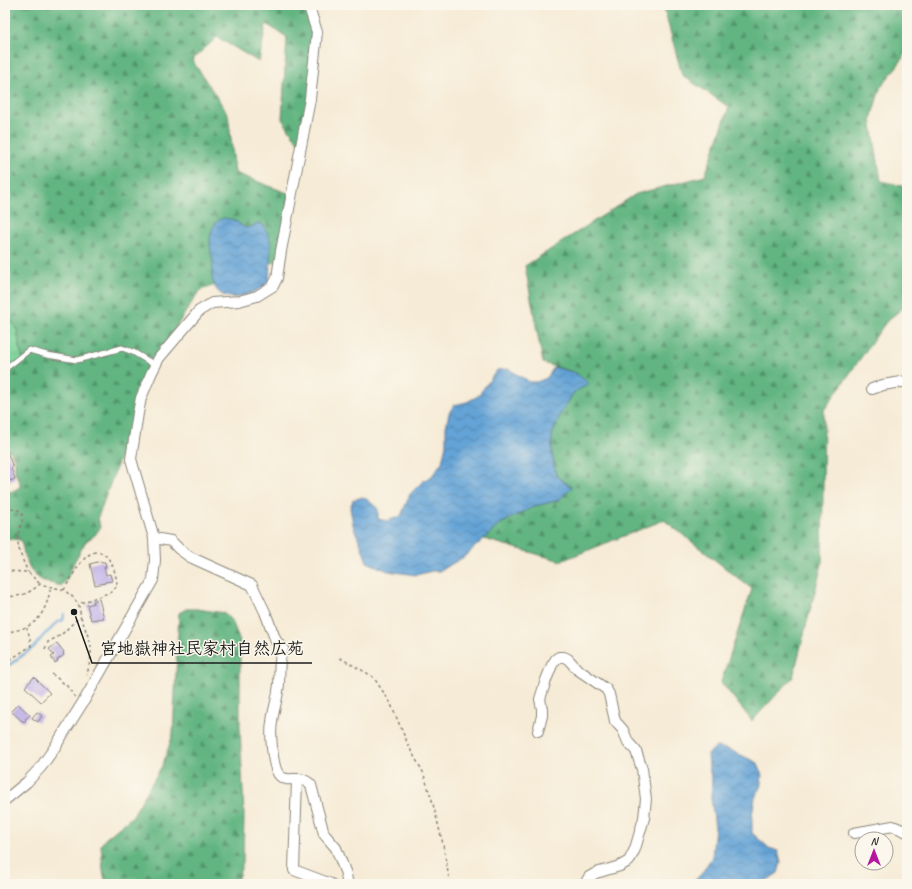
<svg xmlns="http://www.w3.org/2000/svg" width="912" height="889" font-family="Caveat,'Klee One',sans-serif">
  <defs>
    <pattern id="grass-tufts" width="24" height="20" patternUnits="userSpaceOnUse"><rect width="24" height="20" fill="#79d399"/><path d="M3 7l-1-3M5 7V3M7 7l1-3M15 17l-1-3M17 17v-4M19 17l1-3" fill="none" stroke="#68b583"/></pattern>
    <pattern id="forest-firs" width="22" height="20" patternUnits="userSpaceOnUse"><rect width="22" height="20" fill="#62b581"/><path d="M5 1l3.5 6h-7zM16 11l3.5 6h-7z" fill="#509269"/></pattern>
    <pattern id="water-waves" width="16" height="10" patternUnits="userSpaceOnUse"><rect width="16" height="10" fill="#64a3d6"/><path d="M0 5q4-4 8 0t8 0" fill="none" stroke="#5284ad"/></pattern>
  </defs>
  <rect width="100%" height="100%" fill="#fbf7ec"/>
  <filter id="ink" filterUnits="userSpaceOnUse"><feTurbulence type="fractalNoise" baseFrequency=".025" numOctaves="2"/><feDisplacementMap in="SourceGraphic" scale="8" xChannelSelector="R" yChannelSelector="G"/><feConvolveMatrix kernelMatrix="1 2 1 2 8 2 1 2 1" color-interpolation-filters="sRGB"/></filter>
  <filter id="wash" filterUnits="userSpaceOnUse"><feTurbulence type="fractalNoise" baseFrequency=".012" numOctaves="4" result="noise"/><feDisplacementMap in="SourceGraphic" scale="16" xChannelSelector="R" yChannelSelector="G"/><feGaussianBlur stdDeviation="0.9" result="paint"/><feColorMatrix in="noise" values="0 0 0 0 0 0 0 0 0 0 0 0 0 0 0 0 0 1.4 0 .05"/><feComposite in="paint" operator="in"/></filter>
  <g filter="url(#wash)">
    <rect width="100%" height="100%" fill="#f6ebd6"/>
    <!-- grass -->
    <path fill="url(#grass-tufts)" stroke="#4a785a" d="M5,316l7,6 6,10 1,16 5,13 -15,10 -4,8z"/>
    <!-- forest -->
    <g fill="url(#forest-firs)" stroke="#3f684e">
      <path d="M5,5h303l7,57 -15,83 -18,-26 5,-82 -21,-13 -7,38 -42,-25 -25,23 36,54 7,59 55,21 -13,67 -78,30 -42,66 -59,160 2,11 -5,7 -9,6 -12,21 -7,17 -6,7c-6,-2 -16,-4 -21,-7 -13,-9 -16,-25 -19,-39l-16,-2v-45l8,-2 7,-4v-5l-5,-9v-12l-5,-11 -5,1v-72l4,-8 15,-10 -5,-13 -1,-16 -6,-10 -7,-6z"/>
      <path d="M663,5h244v43l-6,13 -21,27 -9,31 10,62 26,6v117l-21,18 -62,88 -2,154 -29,113 -41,44 -31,-39 31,-93 -88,-69 -103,41 -77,-22 16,-15 35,-18 24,-6 13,-13 -16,-11 -4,-22v-19l9,-22 13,-21 2,-19 -33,-10 -18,-97 111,-72 69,-18 24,-69 -47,-32z"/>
      <path d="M186,609h11l27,4 8,8 8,20v86l4,88 -1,47 -7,22h-130l-3,-13 -2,-26 4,-6 27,-22 31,-53 10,-30 6,-121z"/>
    </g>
    <!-- water -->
    <g fill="url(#water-waves)" stroke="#406079">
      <path d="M224,218l10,2 11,8 6,-1 6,-4h3l3,2 6,11 2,9 -2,36c-6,8 -14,10 -23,14 -17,6 -32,1 -34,-19 0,-5 1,-10 1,-15 0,-4 -2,-6 -2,-9 -2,-9 -1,-27 8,-32 1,-1 4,-1 5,-2z"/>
      <path d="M554,367l22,6 13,11 -15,8 -13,21 -9,22v19l4,22 16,11 -13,13 -24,6 -35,18 -36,33 -25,14h-7l-16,4 -28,-4 -21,-9 -7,-20 -6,-13 -4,-21 3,-8 10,-3 6,4 9,8v10l9,2 14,-5 9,-22 13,-13 9,-5 10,-14 4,-17v-18l3,-14 5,-8 13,-3 11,-6 19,-26 12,-1 12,8 9,5h7l10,-4z"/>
      <path d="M716,747l14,3 28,13 4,12 -1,10 -6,13 -3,17v18l17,15 9,3 3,12 -3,10 -9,6 -12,5h-66l11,-11 10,-16 3,-30 -4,-28 1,-19 -3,-11 -1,-15z"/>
    </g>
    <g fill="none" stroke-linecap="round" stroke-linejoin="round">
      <!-- stream -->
      <path stroke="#64a3d6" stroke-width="2.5" d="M5,668l29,-21 10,-12 7,-6 5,-6 7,-3 1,-6"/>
    </g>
    <g id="blocks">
      <!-- building -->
      <g fill="#b2a2e6">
        <path d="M5,452h2l6,15 -2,1 4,11 -5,2 -2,-5 -1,1 -2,-6z"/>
        <path d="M101,561l1,1h3l1,5h-2l2,8 4,-1 2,7 -7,1v1l-10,2 -5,-21z"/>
        <path d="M99,599l5,19 -13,2 -4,-15 7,-2 -1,-2z"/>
        <path d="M57,643l7,9 -1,1 1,2 -7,5 1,1 -3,2 -4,-6 3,-2 -5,-6z"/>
        <path d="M34,677l16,16 -9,9 -16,-15z"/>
        <path d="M18,704l12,11 -5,4 1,1 -2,2 -2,-2v1l-11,-10z"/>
        <path d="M37,712l5,4 -4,6 -6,-4z"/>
      </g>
    </g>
  </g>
  <g filter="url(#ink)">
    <use href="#blocks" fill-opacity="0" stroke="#898479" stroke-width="1"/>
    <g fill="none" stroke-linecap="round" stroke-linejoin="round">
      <defs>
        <path id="lane" d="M5,369l24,-19 18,5 30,5 45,-12 11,4 22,13"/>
        <g id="street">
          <path d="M872,389l11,-4 24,-4"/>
          <path d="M154,538l17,3 8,8 11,8 62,28 13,27 11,29 7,7c-6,14 -2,29 -5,43 -1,10 -5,20 -6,31 -2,10 0,47 8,54 8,8 20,-3 31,9l13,49 12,14 10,26 1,7 2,3"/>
          <path d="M538,731l4,-15v-7l-2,-10 6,-19 6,-15 4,-6 3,-2h5l4,2 9,10 29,20 3,5 6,27 8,9 5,12 8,9 6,18 4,30 -2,19 -9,31 -6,12 -9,5 -24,7 -7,4 -4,7"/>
          <path d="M297,779l-3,91 37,14"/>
          <path d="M5,800l22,-18 14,-15 12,-17 32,-51 68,-119 2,-20 -1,-22 -23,-79 7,-46 3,-15 10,-24 8,-16 40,-47 13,-8 27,-2 18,-5 16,-10 4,-8 4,-27 29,-152 7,-67 -7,-22 -1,-5"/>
          <path d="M854,833l39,-7 14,6"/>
        </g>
      </defs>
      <!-- lane casing -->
      <use href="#lane" stroke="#898479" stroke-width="7"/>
      <!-- street casing -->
      <use href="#street" stroke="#898479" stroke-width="12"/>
      <!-- path -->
      <g stroke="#898479" stroke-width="1.5" stroke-dasharray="3 3" stroke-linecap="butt">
        <path d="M5,509c5,0 15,-1 17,5 2,7 -3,15 -4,22 -1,13 5,25 10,36"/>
        <path d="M5,571l23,1 12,12"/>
        <path d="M64,590c5,-9 17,-31 26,-36 18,-10 27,19 27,32l-6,6 -33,12"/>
        <path d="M5,596c14,2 25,-3 35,-12l24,6 10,8 5,8 2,11 8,22 2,7v10l-4,19"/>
        <path d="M5,633c7,-2 15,-3 21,-6 17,-7 22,-25 25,-41"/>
        <path d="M45,649l3,-7 13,-7 15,-15 5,-3"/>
        <path d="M340,658l27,15 7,5 16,24 19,45 5,9 9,16 9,28 11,44 7,40"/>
        <path d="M5,663l26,-17 -1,-8 -3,-10"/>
        <path d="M52,674l15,12 8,11"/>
      </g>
      <!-- lane -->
      <use href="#lane" stroke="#fff" stroke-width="5"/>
      <!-- street -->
      <use href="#street" stroke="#fff" stroke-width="10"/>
    </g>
  </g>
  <!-- callouts -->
  <path fill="none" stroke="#1c1c1c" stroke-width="1.5" d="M74 612L92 663H312"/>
  <circle fill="#1c1c1c" stroke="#fbf7ec" stroke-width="1.5" cx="74" cy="612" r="4"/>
  <g font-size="17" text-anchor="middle" font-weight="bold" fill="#1c1c1c" stroke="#fbf7ec" stroke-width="3" stroke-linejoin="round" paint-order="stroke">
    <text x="202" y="654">宮地嶽神社民家村自然広苑</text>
  </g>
  <!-- margin -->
  <rect width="912" height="889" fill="none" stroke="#fbf7ec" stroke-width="20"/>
  <!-- north arrow -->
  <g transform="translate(874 851)"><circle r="19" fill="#fbf7ec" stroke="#a29f99"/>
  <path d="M0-3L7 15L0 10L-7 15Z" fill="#b5179e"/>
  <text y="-6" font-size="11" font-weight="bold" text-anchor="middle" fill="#1c1c1c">N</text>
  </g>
</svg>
